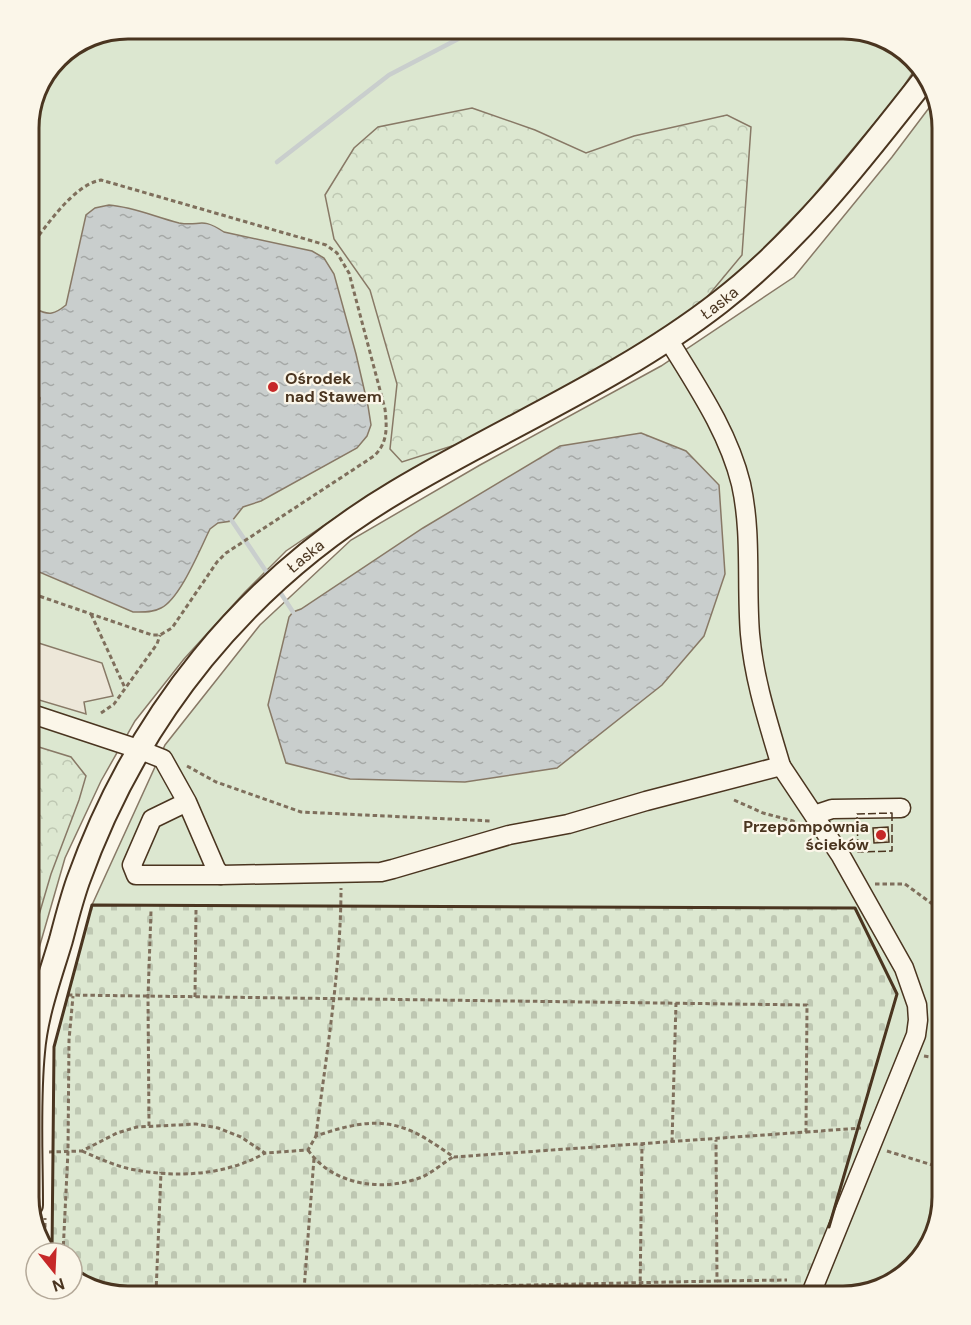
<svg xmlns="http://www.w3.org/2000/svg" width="971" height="1325" font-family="'DM Sans',sans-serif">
  <defs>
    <pattern id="forest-crowns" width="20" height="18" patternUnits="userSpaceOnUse" patternTransform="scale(1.5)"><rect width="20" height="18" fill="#dce7d0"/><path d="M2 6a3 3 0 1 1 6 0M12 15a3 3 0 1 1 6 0" fill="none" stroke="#bec7b2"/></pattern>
    <pattern id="cemetery-stones" width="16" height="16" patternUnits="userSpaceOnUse" patternTransform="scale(1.5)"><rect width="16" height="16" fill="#dce7d0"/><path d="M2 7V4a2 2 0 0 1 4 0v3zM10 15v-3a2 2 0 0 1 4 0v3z" fill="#bec7b2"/></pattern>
    <pattern id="water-ripples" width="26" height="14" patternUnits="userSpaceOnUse" patternTransform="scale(1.5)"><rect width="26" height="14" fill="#c9cecd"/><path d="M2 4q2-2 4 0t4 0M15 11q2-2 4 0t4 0" fill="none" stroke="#a5a8a6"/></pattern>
    <pattern id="building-hatch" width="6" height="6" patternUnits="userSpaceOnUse" patternTransform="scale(1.5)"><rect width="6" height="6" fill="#ecdcbc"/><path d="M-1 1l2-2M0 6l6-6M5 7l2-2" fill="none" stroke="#ccbda1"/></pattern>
  </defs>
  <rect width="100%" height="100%" fill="#fbf6e9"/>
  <!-- grass -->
  <g fill="#dce7d0" stroke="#887966" stroke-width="1.5">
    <path d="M128,29h410c33,3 89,12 120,0h191l44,13 24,24 -19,29 -88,105 -50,52 -62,56 -218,129 -108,56 -86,58 -42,42 -60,66 -49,62 -34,60 -36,77 -36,125v-862l33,-68z"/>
    <path d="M935,100l7,28v1069l-13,49 -36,37 -50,13h-41l14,-26 81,-276 -43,-86 -762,-3 73,-160 95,-120 91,-85 129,-75 181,-99 133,-89 98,-120z"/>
  </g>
  <!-- forest -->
  <g fill="url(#forest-crowns)" stroke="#887966" stroke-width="1.5">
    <path d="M472,108l63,22 51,23 48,-17 93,-21 24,12 -9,128 -44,53 -111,69 -107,60 -78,25 -12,-13 7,-65 -27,-94 -36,-51 -9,-44 29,-47 24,-21z"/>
    <path d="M29,744l42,13 15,19 -7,24 -28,74 -22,75z"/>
  </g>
  <!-- cemetery -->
  <path fill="url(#cemetery-stones)" stroke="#887966" stroke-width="1.5" d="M92,905l763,3 42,86 -81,276 -14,26h-680l-44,-13 -6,-6v-24h-20l2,-206z"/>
  <!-- parking -->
  <path fill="#ede7d9" stroke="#887966" stroke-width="1.5" d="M29,640l73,23 11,33 -29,6 2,12 -57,-17z"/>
  <!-- water -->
  <g fill="url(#water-ripples)" stroke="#887966" stroke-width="1.5">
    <path d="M109,205c25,2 46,12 70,18 22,4 21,-7 45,9l88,19 12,7 10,16 22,80 12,52 3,19 -4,11 -10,12 -96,53 -18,6 -11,14 -14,2 -8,6c-10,20 -30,70 -49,79 -9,5 -19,4 -28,4l-101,-43 -3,-5v-86l11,-80 -11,-18v-68l7,-3c13,7 19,5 30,-4l20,-90 9,-7z"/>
    <path d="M641,433l45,18 33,34 6,89 -21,62 -42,49 -105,83 -92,14 -115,-3 -64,-16 -18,-58 21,-88 4,-5 8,-3 122,-81 137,-82z"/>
  </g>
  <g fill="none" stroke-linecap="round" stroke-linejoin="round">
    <!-- stream -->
    <g stroke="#c9cecd" stroke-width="4.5">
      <path d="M277,162l112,-87 69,-36 14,-10"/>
      <path d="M232,521l38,56"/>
      <path d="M278,589l15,23"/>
    </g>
  </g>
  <!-- building -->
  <path fill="url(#building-hatch)" stroke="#4a3520" stroke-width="1.5" d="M888,827l1,15 -15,1 -1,-15z"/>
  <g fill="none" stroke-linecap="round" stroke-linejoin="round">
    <defs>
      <g id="minor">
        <path d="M29,713l109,36 25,10 24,43 29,67 5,6h-85l-4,-10 20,-46 35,-17"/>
        <path d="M781,766l60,90 63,112 13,37 1,15 -2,15 -106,261"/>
        <path d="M814,815l18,-6 69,-1"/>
        <path d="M221,875l160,-3 12,-3 116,-34 59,-11 78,-23 135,-35c-13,-44 -27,-86 -31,-132 -4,-49 2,-101 -9,-150 -13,-53 -45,-99 -73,-145"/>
      </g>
      <g id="major">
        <path id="s1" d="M31,1205c0,-50 -3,-103 2,-153 3,-38 17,-75 28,-112 5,-19 10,-39 17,-59 59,-165 167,-299 318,-389 107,-64 225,-113 324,-190 81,-63 144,-146 207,-226"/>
      </g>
    </defs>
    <!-- minor casing -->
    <use href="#minor" stroke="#4a3520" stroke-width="21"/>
    <!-- major casing -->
    <use href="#major" stroke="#4a3520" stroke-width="26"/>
    <!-- path -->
    <g stroke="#7f6f5c" stroke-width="3" stroke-dasharray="4.5 3" stroke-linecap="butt">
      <path d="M29,404l7,1 -7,-12"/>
      <path d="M29,586l10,10 113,39h8l12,-7 45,-66 9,-9 148,-97c14,-13 13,-29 11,-47l-36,-136 -12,-20 -11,-8 -225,-65c-28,5 -54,46 -72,68"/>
      <path d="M91,614l34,74"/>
      <path d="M101,713l13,-9 43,-60 3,-9"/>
      <path d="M187,766l29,16 85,30 191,9"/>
      <path d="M734,800l29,13 30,8 7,5"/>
      <path d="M875,884h30l37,27"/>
      <path d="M195,997l1,-87"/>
      <path d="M924,1056l18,3"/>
      <path d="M149,1126l-1,-129 3,-86"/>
      <path d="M806,1132l55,-4"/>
      <path d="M316,1136c10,-80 25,-168 25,-248"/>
      <path d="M672,1142l4,-139"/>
      <path d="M308,1150c25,36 76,42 114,27 11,-5 21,-14 31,-20"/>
      <path d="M82,1151c16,7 31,14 48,18 45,9 95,7 135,-16"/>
      <path d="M887,1151l55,17"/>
      <path d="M49,1152l33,-1 35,-18 20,-6 59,-3 22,4 23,9 24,16 43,-3 8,-14c26,-9 57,-18 84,-9 19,5 37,19 54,30l352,-25 1,-127 -739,-10"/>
      <path d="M45,1250v-32"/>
      <path d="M63,1253l5,-102 1,-111 4,-44"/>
      <path d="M717,1281l70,-1"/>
      <path d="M304,1290l10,-132"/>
      <path d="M156,1293l5,-121"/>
      <path d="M114,1294l603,-13 -1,-141"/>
      <path d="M640,1296l2,-152"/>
    </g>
    <!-- minor -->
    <use href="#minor" stroke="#fbf6e9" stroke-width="18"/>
    <!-- major -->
    <use href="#major" stroke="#fbf6e9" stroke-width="22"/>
    <!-- fence -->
    <path stroke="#4a3520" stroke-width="1.5" stroke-dasharray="8 3" stroke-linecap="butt" d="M892,813v38l-34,1 -1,-38z"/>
    <!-- wall -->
    <path stroke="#4a3520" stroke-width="3" d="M52,1253l2,-206 38,-142 763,3 42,86 -68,233"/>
  </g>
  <!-- markers -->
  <g fill="#c62828" stroke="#fbf6e9" stroke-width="2">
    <circle cx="273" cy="387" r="6"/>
    <circle cx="881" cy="835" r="6"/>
  </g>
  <g text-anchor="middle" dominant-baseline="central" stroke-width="4.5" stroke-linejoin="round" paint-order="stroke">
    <!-- street labels -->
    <g font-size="16" fill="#4a3520" stroke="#fbf6e9">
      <text stroke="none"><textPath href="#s1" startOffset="1218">Łaska</textPath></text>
      <text stroke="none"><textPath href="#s1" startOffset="732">Łaska</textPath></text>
    </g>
    <!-- poi labels -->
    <g font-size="16" font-weight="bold" fill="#4a3520" stroke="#fbf6e9" text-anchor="start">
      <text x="285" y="378">Ośrodek<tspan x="285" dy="18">nad Stawem</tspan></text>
      <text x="869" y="826" text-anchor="end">Przepompownia<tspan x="869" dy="18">ścieków</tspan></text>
    </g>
  </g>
  <!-- crop -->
  <path d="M0 0H971V1325H0ZM128 39H843A89 89 0 0 1 932 128V1197A89 89 0 0 1 843 1286H128A89 89 0 0 1 39 1197V128A89 89 0 0 1 128 39Z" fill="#fbf6e9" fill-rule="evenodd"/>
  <path fill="none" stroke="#4a3520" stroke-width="3" d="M128 39H843A89 89 0 0 1 932 128V1197A89 89 0 0 1 843 1286H128A89 89 0 0 1 39 1197V128A89 89 0 0 1 128 39Z"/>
  <!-- north arrow -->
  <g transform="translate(54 1271) rotate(162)"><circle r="28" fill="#fbf6e9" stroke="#b4a999" stroke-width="1.5"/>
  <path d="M0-4.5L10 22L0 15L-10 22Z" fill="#c62828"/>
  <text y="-9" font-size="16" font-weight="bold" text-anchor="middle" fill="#4a3520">N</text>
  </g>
</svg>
